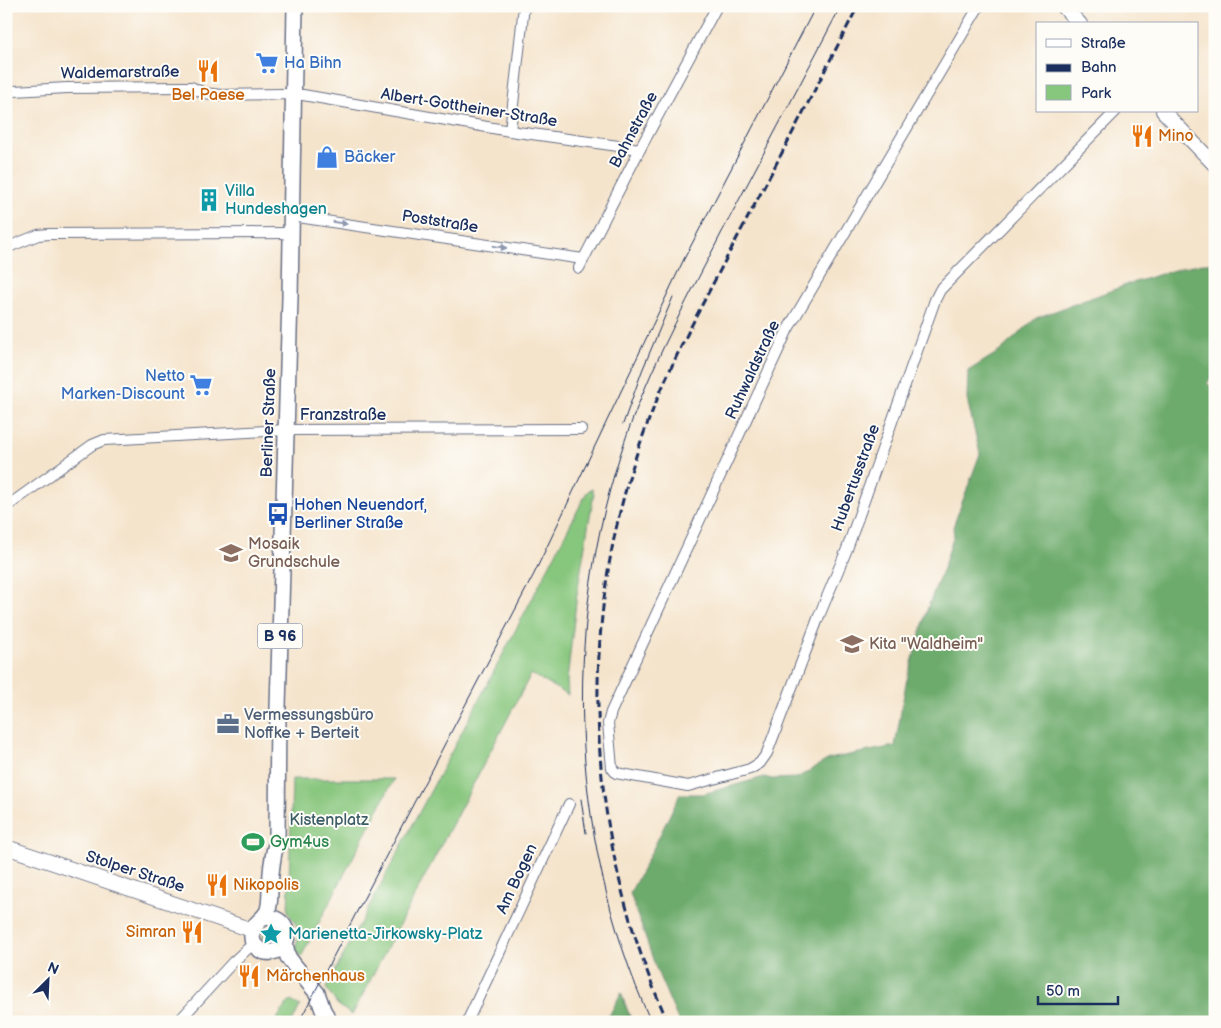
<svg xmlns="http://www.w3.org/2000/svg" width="1221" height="1028" font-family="'Balsamiq Sans',sans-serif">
  <rect width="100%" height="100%" fill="#fdfcf7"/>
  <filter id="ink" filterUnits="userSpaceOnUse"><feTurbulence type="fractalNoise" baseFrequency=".02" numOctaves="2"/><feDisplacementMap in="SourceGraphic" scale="10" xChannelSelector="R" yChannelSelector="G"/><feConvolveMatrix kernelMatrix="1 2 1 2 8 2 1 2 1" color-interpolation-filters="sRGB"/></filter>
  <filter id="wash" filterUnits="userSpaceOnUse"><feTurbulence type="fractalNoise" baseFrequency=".0096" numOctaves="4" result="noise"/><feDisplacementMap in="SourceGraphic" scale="20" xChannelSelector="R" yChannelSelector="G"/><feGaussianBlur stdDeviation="1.12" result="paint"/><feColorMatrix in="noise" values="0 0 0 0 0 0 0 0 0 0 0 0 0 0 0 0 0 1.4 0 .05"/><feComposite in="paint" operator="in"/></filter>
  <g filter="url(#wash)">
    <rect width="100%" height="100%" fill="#f5e4cc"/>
    <!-- green -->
    <g fill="#87c67d" stroke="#517a6e">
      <path d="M592,489l2,5 -6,33 -11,67 -10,86 1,15 -37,-21 -179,341 -15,-11 -11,-16c87,-165 176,-329 261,-496z"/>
      <path d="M292,779h102l-93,178 -5,-9c3,-17 3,-22 -8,-35z"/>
      <circle cx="270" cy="935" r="7"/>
      <path d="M291,1001l9,5 -8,16h-17l11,-17z"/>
    </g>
    <!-- forest -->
    <g fill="#6dab6c" stroke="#446d65">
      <path d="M1215,262v112l-8,9 8,7v170l-4,4 4,3v455h-536l-22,-51 -27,-78 23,-44 27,-55h23l61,-17 8,2 25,-1 32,-19 66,-13 11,-63 22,-76 16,-41 10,-31 -1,-8 27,-73 -13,-55 1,-28 32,-20 36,-33 93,-34 42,-13 27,-7z"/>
      <path d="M621,993l11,29h-26z"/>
    </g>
  </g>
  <g filter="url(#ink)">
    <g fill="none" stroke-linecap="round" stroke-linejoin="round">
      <defs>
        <g id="street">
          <path d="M979,6l-191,323 -177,383 -3,11 4,45 4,5 72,13 62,-17 10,-6 7,-10 52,-137 28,-67 88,-249 5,-10 176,-179"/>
          <path d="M6,94l8,-3 53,-3 117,-1h7l13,6 17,2 61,-1 21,1 207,36 130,18"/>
          <path d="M510,131l14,-125"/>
          <path d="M291,216l292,43"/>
          <path d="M6,248l32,-13 11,-1 242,-1"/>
          <path d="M579,268l61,-119 77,-143"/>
          <path d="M6,507l86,-62 12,-5 182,-10 295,-1"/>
          <path d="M178,1022l55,-60 21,-19"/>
          <path d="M467,1022l102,-218"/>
        </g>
        <g id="secondary">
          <path d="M1063,6l17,18"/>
          <path d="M1163,111l52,54"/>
          <path d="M6,847l246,83"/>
        </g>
        <g id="primary">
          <path d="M263,918c26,-5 33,30 9,34 -10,2 -21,-6 -20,-17 0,-12 12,-15 16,-25 2,-7 2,-15 2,-23 1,-16 2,-31 7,-46l1,-134 12,-409 5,-292"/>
          <path d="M285,944l3,13 6,8 23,28 6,17 7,12"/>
        </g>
      </defs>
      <!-- street casing -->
      <use href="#street" stroke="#676e84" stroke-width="12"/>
      <!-- secondary casing -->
      <use href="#secondary" stroke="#676e84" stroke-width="16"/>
      <!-- primary casing -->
      <use href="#primary" stroke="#676e84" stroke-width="18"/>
      <!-- street -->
      <use href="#street" stroke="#fff" stroke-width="10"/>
      <!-- secondary -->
      <use href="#secondary" stroke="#fff" stroke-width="14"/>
      <!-- primary -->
      <use href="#primary" stroke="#fff" stroke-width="15"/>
      <!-- tram -->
      <g stroke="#1b2f5e" stroke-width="1">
        <path d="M623,424l19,-53 31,-74"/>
        <path d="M581,799l5,34"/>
        <path d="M299,1022l235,-448 150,-315 132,-253"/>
        <path d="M651,1022c-85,-190 -91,-410 -18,-604 24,-64 58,-125 89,-186 40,-75 79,-150 119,-226"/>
      </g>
      <!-- rail -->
      <path stroke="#1b2f5e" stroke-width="3" stroke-dasharray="8 4" stroke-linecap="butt" d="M668,1022c-82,-180 -93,-391 -28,-578 25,-72 62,-139 97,-206 41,-77 81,-154 121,-232"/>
    </g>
    <!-- one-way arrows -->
    <defs><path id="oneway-solid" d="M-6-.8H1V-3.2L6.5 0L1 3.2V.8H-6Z" transform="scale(1.25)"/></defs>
    <g fill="#8d97ae">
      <use href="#oneway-solid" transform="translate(340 223) rotate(9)"/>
      <use href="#oneway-solid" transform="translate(500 247) rotate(9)"/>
    </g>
  </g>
  <!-- icons -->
  <defs>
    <symbol id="supermarket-bare" viewBox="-9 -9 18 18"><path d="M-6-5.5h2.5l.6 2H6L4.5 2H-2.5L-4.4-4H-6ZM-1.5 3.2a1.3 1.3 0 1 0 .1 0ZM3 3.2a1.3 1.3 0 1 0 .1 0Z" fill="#3f7fe0" stroke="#fdfcf7" stroke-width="2.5" paint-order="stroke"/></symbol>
    <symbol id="restaurant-bare" viewBox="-9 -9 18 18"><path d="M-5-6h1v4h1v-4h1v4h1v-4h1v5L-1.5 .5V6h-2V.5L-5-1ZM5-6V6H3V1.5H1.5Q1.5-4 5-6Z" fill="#e8710a" stroke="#fdfcf7" stroke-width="2.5" paint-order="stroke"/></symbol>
    <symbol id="shop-bare" viewBox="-9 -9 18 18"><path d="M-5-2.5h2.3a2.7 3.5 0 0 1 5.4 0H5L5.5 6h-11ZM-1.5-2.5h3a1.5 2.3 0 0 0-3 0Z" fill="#3f7fe0" stroke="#fdfcf7" stroke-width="2.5" paint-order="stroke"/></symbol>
    <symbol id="building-bare" viewBox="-9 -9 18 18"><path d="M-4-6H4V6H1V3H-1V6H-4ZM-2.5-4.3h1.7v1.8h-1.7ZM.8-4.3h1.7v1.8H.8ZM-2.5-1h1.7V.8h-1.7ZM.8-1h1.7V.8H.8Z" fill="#0f9aa8" stroke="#fdfcf7" stroke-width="2.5" paint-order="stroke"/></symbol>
    <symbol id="bus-bare" viewBox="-9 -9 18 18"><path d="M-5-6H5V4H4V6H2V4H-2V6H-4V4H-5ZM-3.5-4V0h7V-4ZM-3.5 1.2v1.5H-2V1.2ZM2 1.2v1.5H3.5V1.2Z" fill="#1a4fb4" stroke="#fdfcf7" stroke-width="2.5" paint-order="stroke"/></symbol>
    <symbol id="school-bare" viewBox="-9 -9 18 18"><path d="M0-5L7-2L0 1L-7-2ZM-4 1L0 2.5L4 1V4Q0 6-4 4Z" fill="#8d6e63" stroke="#fdfcf7" stroke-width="2.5" paint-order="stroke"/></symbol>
    <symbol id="office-bare" viewBox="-9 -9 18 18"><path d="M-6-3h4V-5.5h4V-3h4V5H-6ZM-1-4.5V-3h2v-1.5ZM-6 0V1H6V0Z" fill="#5c6f8a" stroke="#fdfcf7" stroke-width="2.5" paint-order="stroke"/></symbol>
    <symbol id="stadium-bare" viewBox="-9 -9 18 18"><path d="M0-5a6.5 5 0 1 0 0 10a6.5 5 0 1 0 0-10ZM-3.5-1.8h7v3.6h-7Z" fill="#2e9e5b" stroke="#fdfcf7" stroke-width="2.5" paint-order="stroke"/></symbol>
    <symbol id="sight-bare" viewBox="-9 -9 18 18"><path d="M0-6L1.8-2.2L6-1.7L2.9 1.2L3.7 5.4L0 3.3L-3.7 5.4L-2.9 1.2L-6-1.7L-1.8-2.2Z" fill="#0f9aa8" stroke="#fdfcf7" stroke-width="2.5" paint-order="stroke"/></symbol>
  </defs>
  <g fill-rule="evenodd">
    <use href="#supermarket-bare" x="251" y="47" width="32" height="32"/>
    <use href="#restaurant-bare" x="192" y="55" width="32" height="32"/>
    <use href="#restaurant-bare" x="1126" y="120" width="32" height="32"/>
    <use href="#shop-bare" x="311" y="141" width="32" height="32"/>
    <use href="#building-bare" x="193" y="184" width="32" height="32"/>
    <use href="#supermarket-bare" x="185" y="369" width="32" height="32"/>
    <use href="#bus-bare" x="262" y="498" width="32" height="32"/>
    <use href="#school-bare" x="215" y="537" width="32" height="32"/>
    <use href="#school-bare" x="836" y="628" width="32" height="32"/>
    <use href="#office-bare" x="212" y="708" width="32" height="32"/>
    <use href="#stadium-bare" x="237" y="826" width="32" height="32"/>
    <use href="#restaurant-bare" x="201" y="869" width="32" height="32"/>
    <use href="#restaurant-bare" x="176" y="916" width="32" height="32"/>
    <use href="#sight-bare" x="255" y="918" width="32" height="32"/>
    <use href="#restaurant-bare" x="233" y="960" width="32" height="32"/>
  </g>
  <g text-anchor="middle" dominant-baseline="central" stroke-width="4" stroke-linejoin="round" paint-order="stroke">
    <!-- shield labels -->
    <rect fill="#fdfcf7" stroke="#5f6c8c" stroke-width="1" x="257.5" y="623.5" width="45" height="25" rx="4"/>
    <g font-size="15" font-weight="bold" fill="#1b2f5e">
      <text x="280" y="636">B 96</text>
    </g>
    <!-- shop labels -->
    <g font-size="16" fill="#366cbe" stroke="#fdfcf7" text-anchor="start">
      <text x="284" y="63">Ha Bihn</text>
      <text x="344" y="157">Bäcker</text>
      <text x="185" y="376" text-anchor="end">Netto<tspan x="185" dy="18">Marken-Discount</tspan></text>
    </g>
    <!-- street labels -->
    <g font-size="16" fill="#1b2f5e" stroke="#fdfcf7">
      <text transform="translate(120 73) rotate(-1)">Waldemarstraße</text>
      <text transform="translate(469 108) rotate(9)">Albert-Gottheiner-Straße</text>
      <text transform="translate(634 130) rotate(-62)">Bahnstraße</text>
      <text transform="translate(440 222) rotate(9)">Poststraße</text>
      <text transform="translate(753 370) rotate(-65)">Ruhwaldstraße</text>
      <text x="343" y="415">Franzstraße</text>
      <text transform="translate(269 423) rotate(-88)">Berliner Straße</text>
      <text transform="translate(856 478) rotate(-70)">Hubertusstraße</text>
      <text transform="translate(135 872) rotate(18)">Stolper Straße</text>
      <text transform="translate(517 879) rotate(-65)">Am Bogen</text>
    </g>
    <!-- food labels -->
    <g font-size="16" fill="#c56008" stroke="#fdfcf7" text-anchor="start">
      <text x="208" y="95" text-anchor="middle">Bel Paese</text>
      <text x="1158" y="136">Mino</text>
      <text x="233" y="885">Nikopolis</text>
      <text x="176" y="932" text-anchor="end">Simran</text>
      <text x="266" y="976">Märchenhaus</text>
    </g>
    <!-- culture labels -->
    <g font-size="16" fill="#0d838f" stroke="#fdfcf7" text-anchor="start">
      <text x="225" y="191">Villa<tspan x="225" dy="18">Hundeshagen</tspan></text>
      <text x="288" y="934">Marienetta-Jirkowsky-Platz</text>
    </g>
    <!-- transit labels -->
    <g font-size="16" fill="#164399" stroke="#fdfcf7" text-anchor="start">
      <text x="294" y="505">Hohen Neuendorf,<tspan x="294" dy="18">Berliner Straße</tspan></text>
    </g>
    <!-- education labels -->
    <g font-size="16" fill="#785e54" stroke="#fdfcf7" text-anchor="start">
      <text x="248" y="544">Mosaik<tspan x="248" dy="18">Grundschule</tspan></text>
      <text x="869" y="644">Kita "Waldheim"</text>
    </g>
    <!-- service labels -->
    <g font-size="16" fill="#4e5e75" stroke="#fdfcf7" text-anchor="start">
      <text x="244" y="715">Vermessungsbüro<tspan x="244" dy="18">Noffke + Berteit</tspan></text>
    </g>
    <!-- park labels -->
    <g font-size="16" fill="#3b5c67" stroke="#fdfcf7">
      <text x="329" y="820">Kistenplatz</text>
    </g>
    <!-- leisure labels -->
    <g font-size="16" fill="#27864d" stroke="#fdfcf7" text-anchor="start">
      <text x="270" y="842">Gym4us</text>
    </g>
  </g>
  <!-- margin -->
  <rect width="1221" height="1028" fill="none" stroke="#fdfcf7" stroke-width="25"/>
  <!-- legend -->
  <rect x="1036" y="22" width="162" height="90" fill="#fdfcf7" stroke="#a3aaba"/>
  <rect x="1046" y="39" width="25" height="8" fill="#ffffff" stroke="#a3aaba"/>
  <text x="1081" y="48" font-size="15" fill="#1b2f5e">Straße</text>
  <rect x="1046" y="64" width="25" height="8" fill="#1b2f5e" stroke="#a3aaba"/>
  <text x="1081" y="72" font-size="15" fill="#1b2f5e">Bahn</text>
  <rect x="1046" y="85" width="25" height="15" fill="#87c67d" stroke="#a3aaba"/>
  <text x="1081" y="98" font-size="15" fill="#1b2f5e">Park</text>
  <!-- north arrow -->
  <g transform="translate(48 980) rotate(24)" stroke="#fdfcf7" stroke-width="4" paint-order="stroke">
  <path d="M0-4L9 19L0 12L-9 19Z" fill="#1b2f5e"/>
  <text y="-8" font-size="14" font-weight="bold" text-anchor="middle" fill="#1b2f5e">N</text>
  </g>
  <!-- scale -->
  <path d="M1038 996v8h80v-8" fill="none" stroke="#1b2f5e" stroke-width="2.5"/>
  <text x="1046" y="996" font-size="15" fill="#1b2f5e" stroke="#fdfcf7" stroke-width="4" paint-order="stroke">50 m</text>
</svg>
